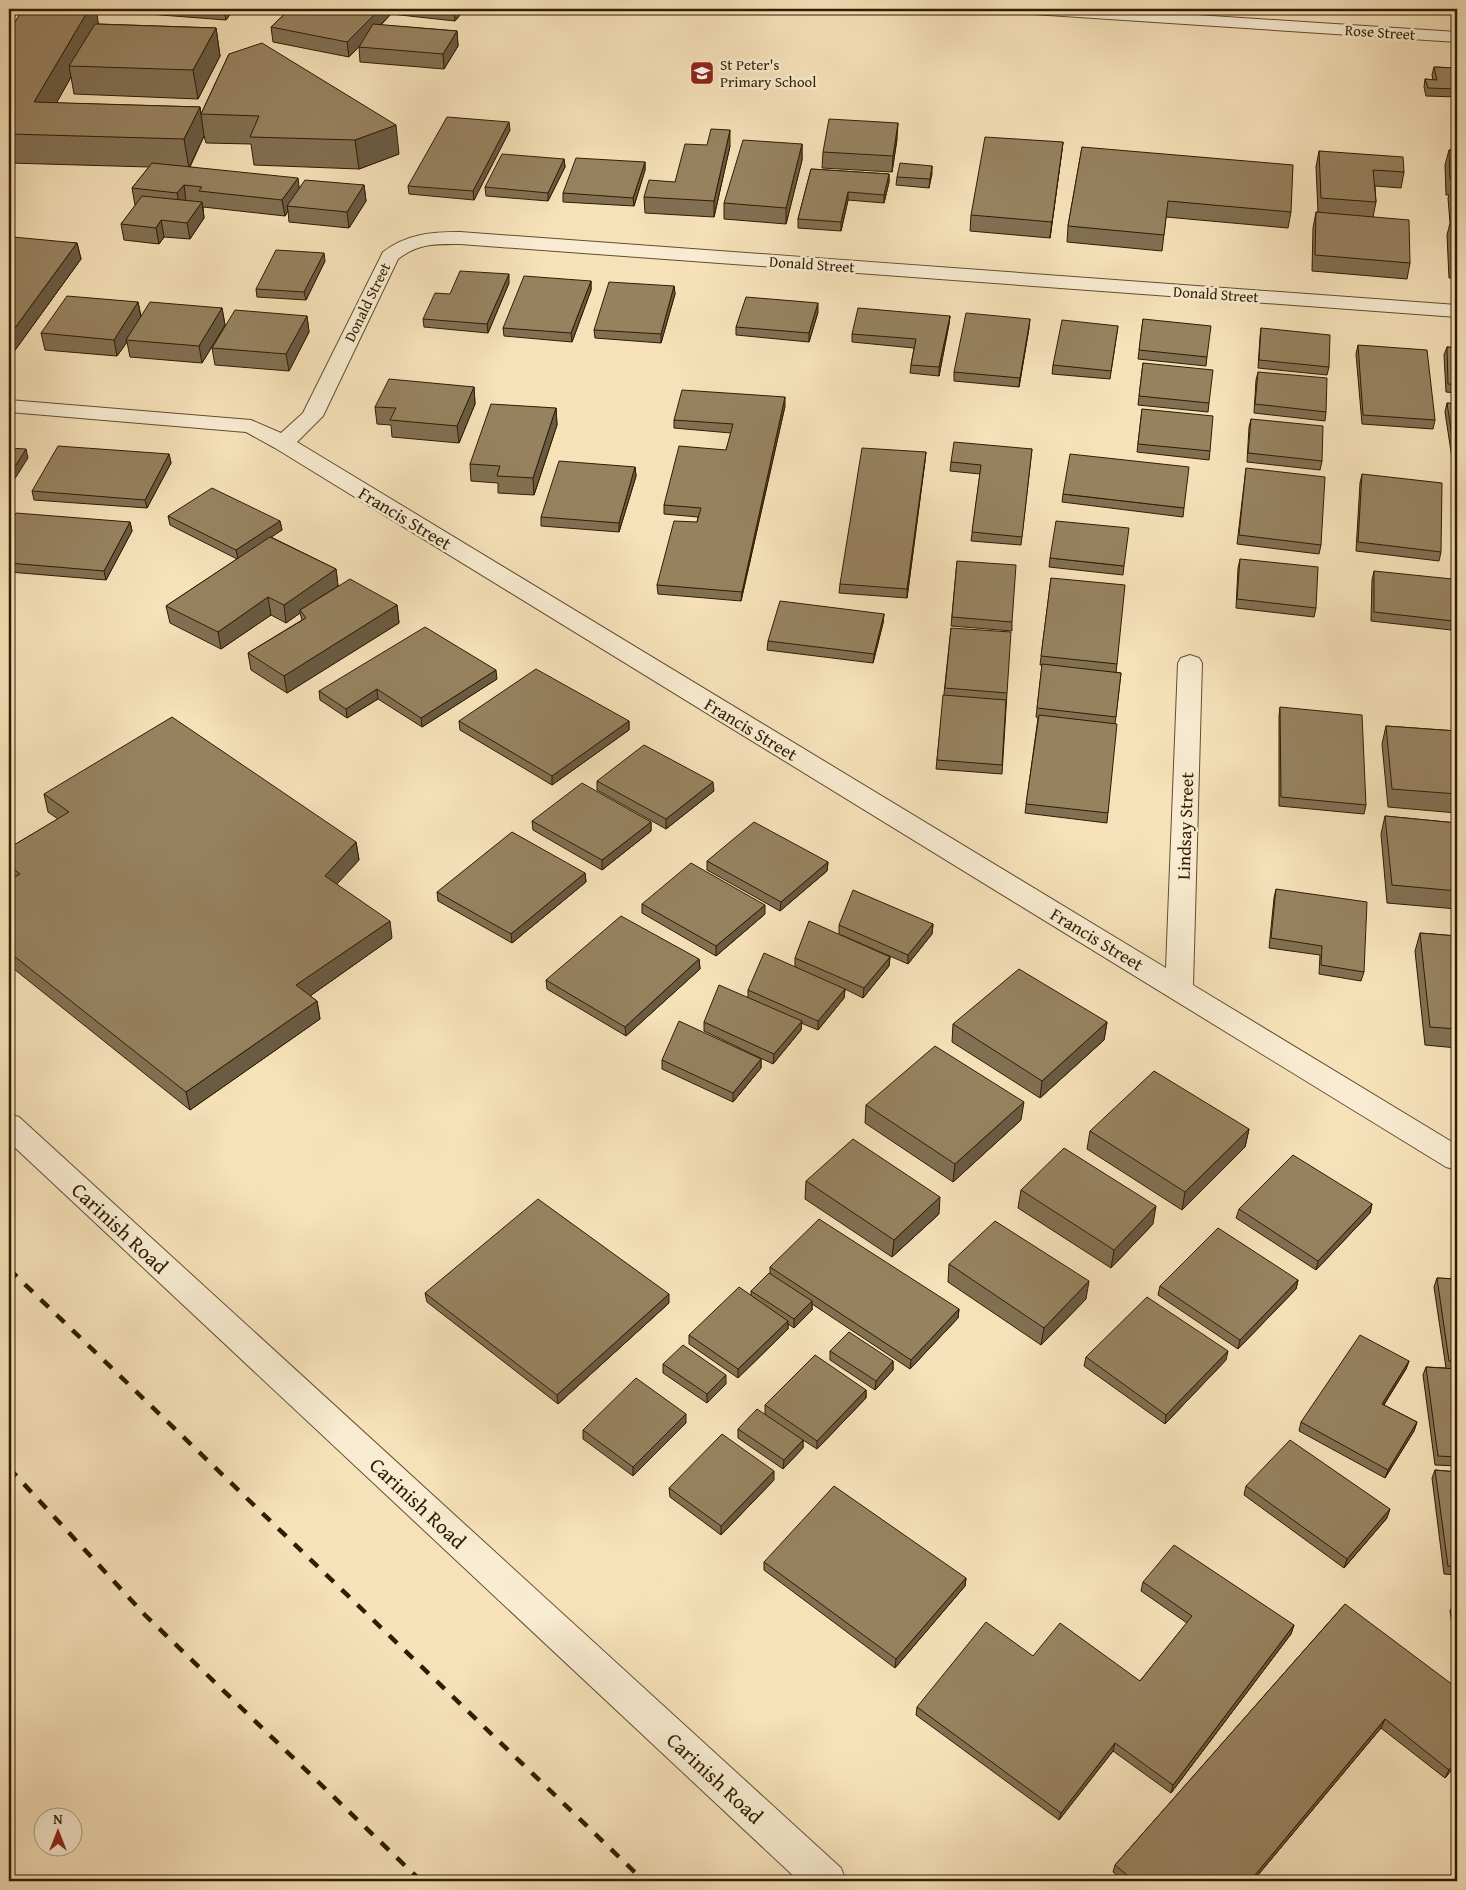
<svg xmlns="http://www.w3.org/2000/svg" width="1466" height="1890" font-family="'Gentium Book Plus',serif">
  <rect width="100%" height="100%" fill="#f6e1b9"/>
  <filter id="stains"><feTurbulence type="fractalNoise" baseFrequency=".004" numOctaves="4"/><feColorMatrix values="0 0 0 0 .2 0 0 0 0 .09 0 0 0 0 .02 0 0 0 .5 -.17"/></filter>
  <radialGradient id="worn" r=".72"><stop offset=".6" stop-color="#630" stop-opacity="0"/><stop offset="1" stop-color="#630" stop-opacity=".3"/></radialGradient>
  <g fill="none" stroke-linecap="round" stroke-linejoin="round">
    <defs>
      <g id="minor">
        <path d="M1025,9h81l351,23v10l-424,-28 -6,-1z"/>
        <path d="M460,232l997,73v12l-997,-73c-25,0 -41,-1 -62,15l-75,157 -26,26 869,526 12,-305 3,-5 9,-3 9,3 3,5 -9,322 264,160v25l-11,-3 -1171,-719 -29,-16 -237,-20v-12l242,20 30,13 22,-20 80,-161c24,-18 48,-20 77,-20z"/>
        <path d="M9,1114l10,3 822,751 5,13h-47l-790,-739z"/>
      </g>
    </defs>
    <!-- minor casing -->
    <use href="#minor" stroke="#624d2e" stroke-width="2"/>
    <!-- minor -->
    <use href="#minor" fill="#f9ecd2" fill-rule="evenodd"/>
    <!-- rail -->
    <g stroke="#301c00" stroke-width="4.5" stroke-dasharray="11 11" stroke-linecap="butt">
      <path d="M9,1269l635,612"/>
      <path d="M9,1468l136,147 276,266"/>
    </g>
  </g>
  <!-- wall -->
  <g fill="#827053" stroke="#301c00">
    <path d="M23,9h211l-8,11 -130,-10 2,14 118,4 4,28 -22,43 -124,-5 -3,-17 -15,26 144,4 1,7 28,-60 170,100 -40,15 -105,-4 -3,-21 -45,-1 -2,-7 -14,31 109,21 65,-3 2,16 -17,27 -60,-6 -1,-11 -3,5 -82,-9 1,11 -14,21 -26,-2 -5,7 -35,-4 -3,-16 15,-19h-1l-3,-17 17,-21 -140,-4v-131z"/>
    <path d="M290,9h175l-10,12 -64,-7 -10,11 76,6 1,15 -14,23 -84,-7 -1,-15 -10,10 -76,-15 -2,-15z"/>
    <path d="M1437,9h20v3l-19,-1z"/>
    <path d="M1434,67l23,1v29l-31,-1 -2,-9 1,-8 8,1 -1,-5z"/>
    <path d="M510,130l-36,70 -65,-6 -1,-8z"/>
    <path d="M897,139l-5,33 -70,-4 1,-16z"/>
    <path d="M1063,142l-13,96 -80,-7 1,-16z"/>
    <path d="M802,144v16l-16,64 -62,-5v-16z"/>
    <path d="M730,146l-16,71 -69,-4 -1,-16 31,-15z"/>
    <path d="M1082,147l209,65 -3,16 -122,-11 -4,34 -95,-9 1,-16z"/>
    <path d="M1449,150h8v128h-8l-2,-43 3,-12 -2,-25 1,-3h-3l-1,-30z"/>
    <path d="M1319,151l85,21 -3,16 -26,-2 1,16 -3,15 37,46 -3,16 -95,-8 1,-43 3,-16h2l-2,-45z"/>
    <path d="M564,159l1,8 -17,34 -62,-5 -1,-9z"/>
    <path d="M645,162v8l-11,36 -71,-4v-9z"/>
    <path d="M932,166l-3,22 -33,-3 1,-8z"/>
    <path d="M811,169l78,5v8l-5,21 -36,-3 -7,31 -43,-3v-9z"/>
    <path d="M9,243h68l4,16 -68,94 -4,-1z"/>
    <path d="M325,261l-19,39 -49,-3 -1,-8z"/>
    <path d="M591,281v9l-19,52 -68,-6 -1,-8z"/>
    <path d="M509,283l-21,50 -64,-6 -1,-8 27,-25z"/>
    <path d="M674,286l1,8 -14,49 -66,-5 -1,-8z"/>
    <path d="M138,302l3,14 81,-8 3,17 -23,38 -72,-6 -3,-15 -10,14 -72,-6 -4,-17z"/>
    <path d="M818,312l-9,30 -73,-7v-8z"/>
    <path d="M307,316l2,16 -20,39 -74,-6 -3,-17z"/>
    <path d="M950,316l-1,8 -10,52 -29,-3 1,-8 3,-17 -62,-6v-8z"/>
    <path d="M1143,319l64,38 -1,9 -68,-7z"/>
    <path d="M1118,326l-8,53 -58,-5 1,-9z"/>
    <path d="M1029,328l-10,59 -65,-6v-9z"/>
    <path d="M1261,328l68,39 -2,8 -69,-7 2,-31z"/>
    <path d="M1358,345l77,75 -2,9 -71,-5 -6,-70z"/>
    <path d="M1447,347l10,1v45l-11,-1 -2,-37z"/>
    <path d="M1143,363l66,40 -1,9 -70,-7z"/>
    <path d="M1258,372l68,40 -1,9 -71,-8 2,-33z"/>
    <path d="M474,387l1,17 -16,39 -67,-6 -1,-12 -14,-1 -2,-17z"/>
    <path d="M1447,403l10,1v87l-12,-79z"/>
    <path d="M785,406l-44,195 -83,-7 -1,-9 40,-63 1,-5 -34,-3v-9l62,-55 5,-17 -57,-5v-8z"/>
    <path d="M556,408l1,17 -23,70 -36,-2v-10l-27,-2 -1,-17z"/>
    <path d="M1142,409l68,42 -1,9 -72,-8z"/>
    <path d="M1251,419l71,42 -2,9 -73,-8 2,-35z"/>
    <path d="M1032,449l-11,96 -50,-4 9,-67 -30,-3 1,-9z"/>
    <path d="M169,454l2,9 -24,45 -113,-8 -2,-9z"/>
    <path d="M925,461l-18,137 -68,-5 1,-9z"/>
    <path d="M635,467l1,9 -17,56 -78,-6v-9z"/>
    <path d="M1246,468l75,77 -2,9 -82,-10z"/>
    <path d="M1362,474l79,78 -2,9 -83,-10 4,-68z"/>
    <path d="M1063,494l121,14 -1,9 -121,-15z"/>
    <path d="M168,516l112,5 2,9 -11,7 65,32 2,17 59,19 2,18 -112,70 -36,-23 -3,-17 54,-33 -2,-7 -14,10 -15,-8 -50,34 -51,-26 -4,-17 71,-47 -67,-34z"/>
    <path d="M130,522l2,9 -26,49 -97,-8v-47z"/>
    <path d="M1050,558l74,8 -1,9 -74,-8z"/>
    <path d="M1240,559l76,49 -2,9 -78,-9 2,-40z"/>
    <path d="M957,561l55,61v9l-61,-5z"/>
    <path d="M1374,571l79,50 -2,9 -80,-9 1,-41z"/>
    <path d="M1051,578l66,86 -1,8 5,1 -6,51 -8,99 -82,-10 13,-95 -2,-1 6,-52h-2z"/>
    <path d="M884,614l-1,9 -10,40 -106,-13 1,-9z"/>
    <path d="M951,628l56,65 -5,81 -66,-5z"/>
    <path d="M497,679l-75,48 -44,-28 -31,19 -27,-18 -1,-9z"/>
    <path d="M1280,707l86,98 -2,9 -85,-8v-90z"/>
    <path d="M459,721h170v9l-77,55 -92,-55z"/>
    <path d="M1386,726l71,5v82l-69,-6 -6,-63z"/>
    <path d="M597,781l117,10 -48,38 -69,-39z"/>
    <path d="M44,794l312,48 3,18 -23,24 56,54 -82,58 7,5 3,18 -130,91 -181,-145v-85h1l-1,-1v-31l49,-29 -10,-7z"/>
    <path d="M1385,816l72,7v86l-70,-6 -6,-69z"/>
    <path d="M532,821l119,1v9l-49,39 -69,-40z"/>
    <path d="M707,861l121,1 -1,9 -47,40 -73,-41z"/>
    <path d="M585,873l1,9 -74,61 -74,-42 -1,-9z"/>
    <path d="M1276,889l88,83 -3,9 -42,-7 1,-19 -51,-7 5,-50z"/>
    <path d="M642,904l123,10 -49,42 -74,-43z"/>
    <path d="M933,924l-1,10 -24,30 -69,-30v-9z"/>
    <path d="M1420,933l37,3v112l-32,-3 -10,-94z"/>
    <path d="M890,957l-1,9 -26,32 -18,-9 -1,9 -26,32 -17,-7v7l-28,34 -69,-33v-9l44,-25v-7l47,-23v-9z"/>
    <path d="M699,959l1,10 -74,67 -79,-47 -1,-9z"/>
    <path d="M1107,1022l-3,18 -64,58 -88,-56 1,-18z"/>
    <path d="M761,1059v9l-28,34 -71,-33v-9z"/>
    <path d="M866,1105l155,15 -68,62 -88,-59z"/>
    <path d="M1249,1129l-4,18 -63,63 -95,-61 3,-18z"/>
    <path d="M806,1181l133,33 -47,43 -87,-58z"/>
    <path d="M1021,1190l132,34 -42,44 -93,-60z"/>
    <path d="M1372,1204l-2,9 -54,57 -80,-52 3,-9z"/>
    <path d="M949,1264l137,35 -45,46 -93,-63z"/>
    <path d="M770,1267l189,42 -1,9 -48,51 -98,-65v6l-18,18 -6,-4v5l-50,49 -49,-34v-9l62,-40v-4l19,-17z"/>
    <path d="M1437,1278l20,1v187l-22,-1 -12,-90 3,-8 20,1 -12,-81z"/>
    <path d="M1298,1280l-2,9 -58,60 -80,-54 2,-9z"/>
    <path d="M425,1293l244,10 -111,101 -131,-102z"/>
    <path d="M830,1351l63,10v9l-18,20 -45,-30z"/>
    <path d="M1086,1357l140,3 -61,64 -81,-58z"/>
    <path d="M1409,1361l-3,8 -22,36 33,17 -3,9 -29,47 -86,-47 2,-9z"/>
    <path d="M663,1364l63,20 -19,19 -44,-30z"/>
    <path d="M866,1390v8l-49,51 -14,-9v8l-20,21 -45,-31v-9l27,-15v-9z"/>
    <path d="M686,1423l-53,53 -50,-37v-9z"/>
    <path d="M1435,1470l22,2v103l-13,-1 -12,-96z"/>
    <path d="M774,1480l-53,55 -51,-38 -1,-9z"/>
    <path d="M1246,1486l141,32 -43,50 -100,-73z"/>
    <path d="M764,1562l202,16 -1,8 -70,82 -131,-98z"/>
    <path d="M1143,1582l151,43 -3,9 -120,159 -58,-42 -54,69 -143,-105 1,-8 116,-51 107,25 47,-58 -46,-32z"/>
    <path d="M1454,1602l3,1v56l-7,-48z"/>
    <path d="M1345,1604l112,159 -12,15 -64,-50 -128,153h-130l-10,-9 2,-7z"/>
  </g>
  <!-- shaded-wall -->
  <g fill="#6a5b43" stroke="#301c00">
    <path d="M89,9h7l3,18 -30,39 2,11 -30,54 -7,-29z"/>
    <path d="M224,9h10l-8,11z"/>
    <path d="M380,9h11v5l-42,43 -2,-15z"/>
    <path d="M454,9h11l-10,12z"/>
    <path d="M216,28l4,28 -22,43 -5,-29z"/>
    <path d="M457,31l1,15 -14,23 -1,-15z"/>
    <path d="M200,107l4,29 -15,32 -5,-29z"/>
    <path d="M509,122l1,8 -36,70 -1,-9z"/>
    <path d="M898,123l-1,16 -5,33 1,-16z"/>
    <path d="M396,125l3,29 -40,15 -4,-29z"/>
    <path d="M730,130v16l-16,71v-16z"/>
    <path d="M1063,142l-2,16 -11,80 2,-16z"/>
    <path d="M802,144v16l-16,64v-16z"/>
    <path d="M564,159l1,8 -17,34v-8z"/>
    <path d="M645,162v8l-11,36 -1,-8z"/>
    <path d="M932,166v8l-3,14 1,-9z"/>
    <path d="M889,174v8l-5,21v-8z"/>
    <path d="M298,178l2,16 -13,12 1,5 -3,5 -3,-16z"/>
    <path d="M184,185l2,16 -6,8 -3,-16z"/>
    <path d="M364,185l2,16 -17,27 -2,-16z"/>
    <path d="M848,192v8l-7,31v-9z"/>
    <path d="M202,202l2,16 -14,21 -3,-16z"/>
    <path d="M161,220l3,17 -5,7 -3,-16z"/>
    <path d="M77,243l4,16 -68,94 -4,-17z"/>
    <path d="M324,253l1,8 -19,39 -2,-8z"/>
    <path d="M509,274v9l-21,50 -1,-9z"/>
    <path d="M591,281v9l-19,52 -1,-9z"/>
    <path d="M674,286l1,8 -14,49v-9z"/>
    <path d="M138,302l3,16 -15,22 1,2 -10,14 -3,-16z"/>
    <path d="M818,303v9l-9,30v-9z"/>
    <path d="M222,308l3,17 -23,38 -3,-17z"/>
    <path d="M307,316l2,16 -20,39 -3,-17z"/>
    <path d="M950,316l-1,8 -10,52v-9z"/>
    <path d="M1030,319l-1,9 -10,59 1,-9z"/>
    <path d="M474,387l1,17 -16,39 -2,-17z"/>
    <path d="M785,397v9l-44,195 1,-9z"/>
    <path d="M556,408l1,17 -23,70 -1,-17z"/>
    <path d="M26,449l2,9 -19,30v-12z"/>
    <path d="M926,452l-1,9 -18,137v-9z"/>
    <path d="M169,454l2,9 -24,45 -2,-8z"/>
    <path d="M635,467l1,9 -17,56v-9z"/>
    <path d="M280,521l2,9 -44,29 -2,-9z"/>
    <path d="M130,522l2,9 -26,49 -2,-9z"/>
    <path d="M336,569l2,17 -38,24v3l-14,10 -2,-18z"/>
    <path d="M268,597l3,18 -50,34 -3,-17z"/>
    <path d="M397,605l2,18 -112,70 -3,-17z"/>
    <path d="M884,614l-1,9 -10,40 1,-9z"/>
    <path d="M496,670l1,9 -75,48 -1,-9z"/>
    <path d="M377,689l1,10 -31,19 -1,-9z"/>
    <path d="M629,721v9l-77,55v-9z"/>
    <path d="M713,782l1,9 -48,38v-10z"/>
    <path d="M651,822v9l-49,39v-10z"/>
    <path d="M356,842l3,18 -31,34 -3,-18z"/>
    <path d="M828,862l-1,9 -47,40 1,-9z"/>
    <path d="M585,873l1,9 -74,61 -1,-9z"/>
    <path d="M765,905v9l-49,42v-10z"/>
    <path d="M390,921l2,17 -92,65 -4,-18z"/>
    <path d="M933,924l-1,10 -24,30v-9z"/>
    <path d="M890,957l-1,9 -26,32 1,-10z"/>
    <path d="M699,959l1,10 -74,67 -1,-9z"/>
    <path d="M845,989l-1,9 -26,32v-9z"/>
    <path d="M317,1001l3,18 -130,91 -4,-18z"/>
    <path d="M802,1021l-1,9 -28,34 1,-10z"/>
    <path d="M1107,1022l-3,18 -64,58 2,-17z"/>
    <path d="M761,1059v9l-28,34v-9z"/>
    <path d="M1024,1102l-3,18 -68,62 2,-18z"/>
    <path d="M1249,1129l-4,18 -63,63 3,-18z"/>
    <path d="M940,1197l-1,17 -47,43 2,-17z"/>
    <path d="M1372,1204l-2,9 -54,57 2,-9z"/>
    <path d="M1156,1206l-3,18 -42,44 3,-18z"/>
    <path d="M1298,1280l-2,9 -58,60 2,-9z"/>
    <path d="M1089,1281l-3,18 -45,46 3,-17z"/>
    <path d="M669,1294v9l-111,101 -1,-9z"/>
    <path d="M812,1301v9l-18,18v-9z"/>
    <path d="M959,1309l-1,9 -48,51 1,-9z"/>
    <path d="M788,1321v8l-50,49v-9z"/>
    <path d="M1228,1351l-2,9 -61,64 1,-9z"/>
    <path d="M893,1361v9l-18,20 1,-9z"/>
    <path d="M1409,1361l-3,8 -27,43 3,-8z"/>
    <path d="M726,1375v9l-19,19v-9z"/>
    <path d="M866,1390v8l-49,51v-8z"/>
    <path d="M686,1414v9l-53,53v-9z"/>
    <path d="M1417,1422l-3,9 -29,47 3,-8z"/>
    <path d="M803,1440v8l-20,21 1,-9z"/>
    <path d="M774,1471v9l-53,55v-9z"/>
    <path d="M1390,1509l-3,9 -43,50 3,-9z"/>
    <path d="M966,1578l-1,8 -70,82 1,-9z"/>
    <path d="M1294,1625l-3,9 -120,159 2,-8z"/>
    <path d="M1385,1719l-4,9 -128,153h-3z"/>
    <path d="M1115,1743l-2,8 -54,69 2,-7z"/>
    <path d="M1457,1759v4l-12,15 4,-8z"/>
  </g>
  <!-- building -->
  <g fill="#978260" stroke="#301c00">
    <path d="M23,9h66l-55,93 166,5 -16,32 -175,-5v-102z"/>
    <path d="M290,9h90l-33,33 -76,-15z"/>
    <path d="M95,24l121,4 -23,42 -124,-4z"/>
    <path d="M373,24l84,7 -14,23 -84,-7z"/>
    <path d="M262,43l134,82 -41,15 -105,-3 9,-21 -58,-2 28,-60z"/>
    <path d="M1434,67l23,1v21l-29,-1 -3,-9 12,1z"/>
    <path d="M447,117l62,5 -36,69 -65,-5z"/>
    <path d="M829,119l69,4 -5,33 -70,-4z"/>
    <path d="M711,129l19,1 -16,71 -70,-4 5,-17 26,2 10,-38 22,1z"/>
    <path d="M985,137l78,5 -11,80 -81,-7z"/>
    <path d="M743,140l59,4 -16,64 -62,-5z"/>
    <path d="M1082,147l211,18 -2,47 -123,-11 -4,34 -96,-9z"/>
    <path d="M1449,150h8v30l-7,-1z"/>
    <path d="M1319,151l84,6 1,15 -31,-2 3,32 -55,-4z"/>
    <path d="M502,154l62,5 -16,34 -63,-6z"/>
    <path d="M576,158l69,4 -12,36 -70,-5z"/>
    <path d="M152,163l146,15 -16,22 -83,-9 3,-4 -18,-2 -7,8 -45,-5z"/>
    <path d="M900,163l32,3 -2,13 -33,-2z"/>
    <path d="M811,169l78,5 -5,21 -36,-3 -7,30 -43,-3z"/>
    <path d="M305,180l59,5 -17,27 -60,-6z"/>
    <path d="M1452,182l5,1v31l-3,-1z"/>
    <path d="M142,196l60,6 -15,21 -26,-3 -5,8 -35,-4z"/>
    <path d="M1316,212l93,8 1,43 -95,-8z"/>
    <path d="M1451,219h6v43l-4,-1z"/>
    <path d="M13,237l64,6 -68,93v-93z"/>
    <path d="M276,250l48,3 -20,39 -48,-3z"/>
    <path d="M460,271l49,3 -22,50 -64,-5 12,-26 15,1z"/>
    <path d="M524,276l67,5 -20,52 -68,-5z"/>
    <path d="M609,282l65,4 -13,48 -67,-4z"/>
    <path d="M67,296l71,6 -24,38 -73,-7z"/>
    <path d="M746,297l72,6 -9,30 -73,-6z"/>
    <path d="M150,302l72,6 -23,38 -73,-6z"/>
    <path d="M858,308l92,8 -11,51 -28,-2 5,-26 -64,-5z"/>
    <path d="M235,310l72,6 -21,38 -74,-6z"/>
    <path d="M966,313l64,6 -10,59 -66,-6z"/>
    <path d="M1143,319l68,7 -4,31 -68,-7z"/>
    <path d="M1062,320l56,6 -7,45 -58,-6z"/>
    <path d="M1261,328l69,7 -1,32 -70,-7z"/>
    <path d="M1358,345l69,5 8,70 -72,-5z"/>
    <path d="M1447,347l10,1v37l-9,-1z"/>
    <path d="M1143,363l70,7 -4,33 -70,-7z"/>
    <path d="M1258,372l69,6 -1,34 -71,-8z"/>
    <path d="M389,379l85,8 -17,39 -67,-6 6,-12 -21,-1z"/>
    <path d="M682,390l103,7 -43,195 -85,-7 17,-64 23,1 4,-14 -37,-3 15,-59 47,4 7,-26 -59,-4z"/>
    <path d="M1447,403l10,1v65z"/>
    <path d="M491,404l65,4 -23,70 -36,-2 3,-10 -30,-2z"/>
    <path d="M1142,409l71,7 -3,35 -72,-7z"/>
    <path d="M1251,419l72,7 -1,35 -74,-8z"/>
    <path d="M954,442l78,7 -10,88 -50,-5 9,-67 -30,-3z"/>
    <path d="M58,446l111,8 -24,46 -113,-9z"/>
    <path d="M9,448l17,1 -17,27z"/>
    <path d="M862,448l64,4 -19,137 -67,-5z"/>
    <path d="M1070,454l119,13 -5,41 -121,-14z"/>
    <path d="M559,461l76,6 -16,56 -78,-6z"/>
    <path d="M1246,468l79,9 -4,68 -82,-10z"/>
    <path d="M1362,474l80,9 -1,69 -83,-10z"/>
    <path d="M212,488l68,33 -44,29 -68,-34z"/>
    <path d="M16,513l114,9 -26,49 -95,-8v-38z"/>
    <path d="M1056,521l73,7 -5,38 -74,-8z"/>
    <path d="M270,537l66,32 -52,36 -16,-8 -50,35 -52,-26z"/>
    <path d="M1240,559l78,8 -2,41 -79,-9z"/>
    <path d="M957,561l59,4 -4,57 -60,-5z"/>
    <path d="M1374,571l78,8 1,42 -79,-9z"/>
    <path d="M1051,578l74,7 -8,79 -76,-8z"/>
    <path d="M350,579l47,26 -113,71 -36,-23 58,-35 -6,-8z"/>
    <path d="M780,601l104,13 -10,40 -106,-13z"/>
    <path d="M425,627l71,43 -75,48 -44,-29 -31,20 -27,-18z"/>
    <path d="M951,628l60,4 -4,61 -62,-5z"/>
    <path d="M1042,664l79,9 -5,44 -79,-9z"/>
    <path d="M536,669l93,52 -77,55 -93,-55z"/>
    <path d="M943,695l63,5 -4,65 -65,-5z"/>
    <path d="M1280,707l82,8 4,90 -85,-8z"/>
    <path d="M1039,715l78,9 -9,89 -82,-9z"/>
    <path d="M172,717l184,125 -31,34 65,45 -94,64 21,16 -131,91 -177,-140v-72l11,-6 -11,-9v-17l60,-36 -25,-18z"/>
    <path d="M1386,726l71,5v63l-65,-5z"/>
    <path d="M644,745l69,37 -47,37 -69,-38z"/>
    <path d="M582,783l69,39 -49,38 -70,-39z"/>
    <path d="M1385,816l72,7v68l-65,-6z"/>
    <path d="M754,822l74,40 -47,40 -74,-41z"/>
    <path d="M512,832l73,41 -74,61 -74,-42z"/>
    <path d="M691,863l74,42 -49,41 -74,-42z"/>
    <path d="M1276,889l91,13 -3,70 -43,-7 1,-19 -51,-8z"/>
    <path d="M853,890l80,34 -25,31 -69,-30z"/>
    <path d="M621,916l78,43 -74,68 -79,-47z"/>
    <path d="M809,921l81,36 -26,31 -69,-30z"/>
    <path d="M1420,933l37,3v93l-27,-2z"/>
    <path d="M764,953l81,36 -27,32 -70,-31z"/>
    <path d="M1019,969l88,53 -65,59 -89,-57z"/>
    <path d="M719,985l83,36 -28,33 -70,-32z"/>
    <path d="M679,1021l82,38 -28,34 -71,-33z"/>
    <path d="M935,1046l89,56 -69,62 -89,-59z"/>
    <path d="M1154,1071l95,58 -64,63 -95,-61z"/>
    <path d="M853,1139l87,58 -46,43 -88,-59z"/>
    <path d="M1064,1148l92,58 -42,44 -93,-60z"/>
    <path d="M1293,1155l79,49 -54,57 -79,-52z"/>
    <path d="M538,1199l131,95 -112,101 -132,-102z"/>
    <path d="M819,1219l140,90 -48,51 -141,-93z"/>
    <path d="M995,1221l94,60 -45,47 -95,-64z"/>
    <path d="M1218,1228l80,52 -58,60 -80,-54z"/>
    <path d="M769,1273l43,28 -18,18 -43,-28z"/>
    <path d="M1437,1278l20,1v83l-8,-1z"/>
    <path d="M739,1287l49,34 -50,48 -49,-34z"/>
    <path d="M1147,1297l81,54 -62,64 -80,-58z"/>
    <path d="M849,1332l44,29 -17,20 -46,-30z"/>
    <path d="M1360,1335l49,26 -27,43 35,18 -29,48 -87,-48z"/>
    <path d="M683,1345l43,30 -19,19 -44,-30z"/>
    <path d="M815,1355l51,35 -49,51 -52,-36z"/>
    <path d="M1426,1367l31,2v88l-19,-1z"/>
    <path d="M636,1378l50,36 -53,53 -50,-37z"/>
    <path d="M757,1409l46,31 -19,20 -46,-31z"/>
    <path d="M722,1434l52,37 -53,55 -52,-38z"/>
    <path d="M1290,1440l100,69 -43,50 -101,-73z"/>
    <path d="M1435,1470l22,2v95l-9,-1z"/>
    <path d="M834,1486l132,92 -70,81 -132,-97z"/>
    <path d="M1174,1545l120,80 -121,160 -58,-42 -54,70 -144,-106 69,-85 47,34 27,-33 80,58 52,-65 -49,-34z"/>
    <path d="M1454,1602l3,1v23z"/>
    <path d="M1345,1604l112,84v71l-8,11 -64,-51 -135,162h-116l-19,-16z"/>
  </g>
  <!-- icons -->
  <defs>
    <symbol id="school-square" viewBox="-11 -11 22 22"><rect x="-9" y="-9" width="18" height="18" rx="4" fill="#8f2418" stroke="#f9ecd2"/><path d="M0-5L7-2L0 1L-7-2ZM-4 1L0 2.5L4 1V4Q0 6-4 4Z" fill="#fff"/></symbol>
  </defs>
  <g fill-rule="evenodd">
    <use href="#school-square" x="688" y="59" width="28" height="28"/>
  </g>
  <g text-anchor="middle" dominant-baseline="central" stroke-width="5" stroke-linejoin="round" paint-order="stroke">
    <!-- far-street labels -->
    <g font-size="15" fill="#301c00" stroke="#f9ecd2">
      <text transform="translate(1380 32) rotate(4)">Rose Street</text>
      <text transform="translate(812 264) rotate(4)">Donald Street</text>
      <text transform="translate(1216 294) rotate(4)">Donald Street</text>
      <text transform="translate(367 302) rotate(-64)">Donald Street</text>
    </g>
    <!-- far-poi labels -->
    <g font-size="15" fill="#301c00" stroke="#f9ecd2" text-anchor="start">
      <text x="720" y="64">St Peter's<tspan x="720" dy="17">Primary School</tspan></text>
    </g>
    <!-- street labels -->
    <g font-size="18" fill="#301c00" stroke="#f9ecd2">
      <text transform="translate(405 518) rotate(31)">Francis Street</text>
      <text transform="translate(751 729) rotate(31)">Francis Street</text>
      <text transform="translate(1185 826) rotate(-88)">Lindsay Street</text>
      <text transform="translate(1097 939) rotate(31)">Francis Street</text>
    </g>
    <!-- near-street labels -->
    <g font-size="21" fill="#301c00" stroke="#f9ecd2">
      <text transform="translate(120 1228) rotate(43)">Carinish Road</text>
      <text transform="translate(418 1503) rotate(43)">Carinish Road</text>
      <text transform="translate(715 1778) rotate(43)">Carinish Road</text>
    </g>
  </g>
  <!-- margin -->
  <rect width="1466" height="1890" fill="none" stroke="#f6e1b9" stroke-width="30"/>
  <rect x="10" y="10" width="1446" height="1870" fill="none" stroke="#301c00" stroke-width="2.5"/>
  <rect x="15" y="15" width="1436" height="1860" fill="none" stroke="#301c00"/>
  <!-- north arrow -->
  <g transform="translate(58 1832)"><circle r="24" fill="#f9ecd2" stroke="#a9997e"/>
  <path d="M0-4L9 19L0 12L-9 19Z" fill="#8f2418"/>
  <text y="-8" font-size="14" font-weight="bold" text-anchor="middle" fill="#301c00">N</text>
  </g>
  <rect width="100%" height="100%" filter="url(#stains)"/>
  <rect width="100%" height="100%" fill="url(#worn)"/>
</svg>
